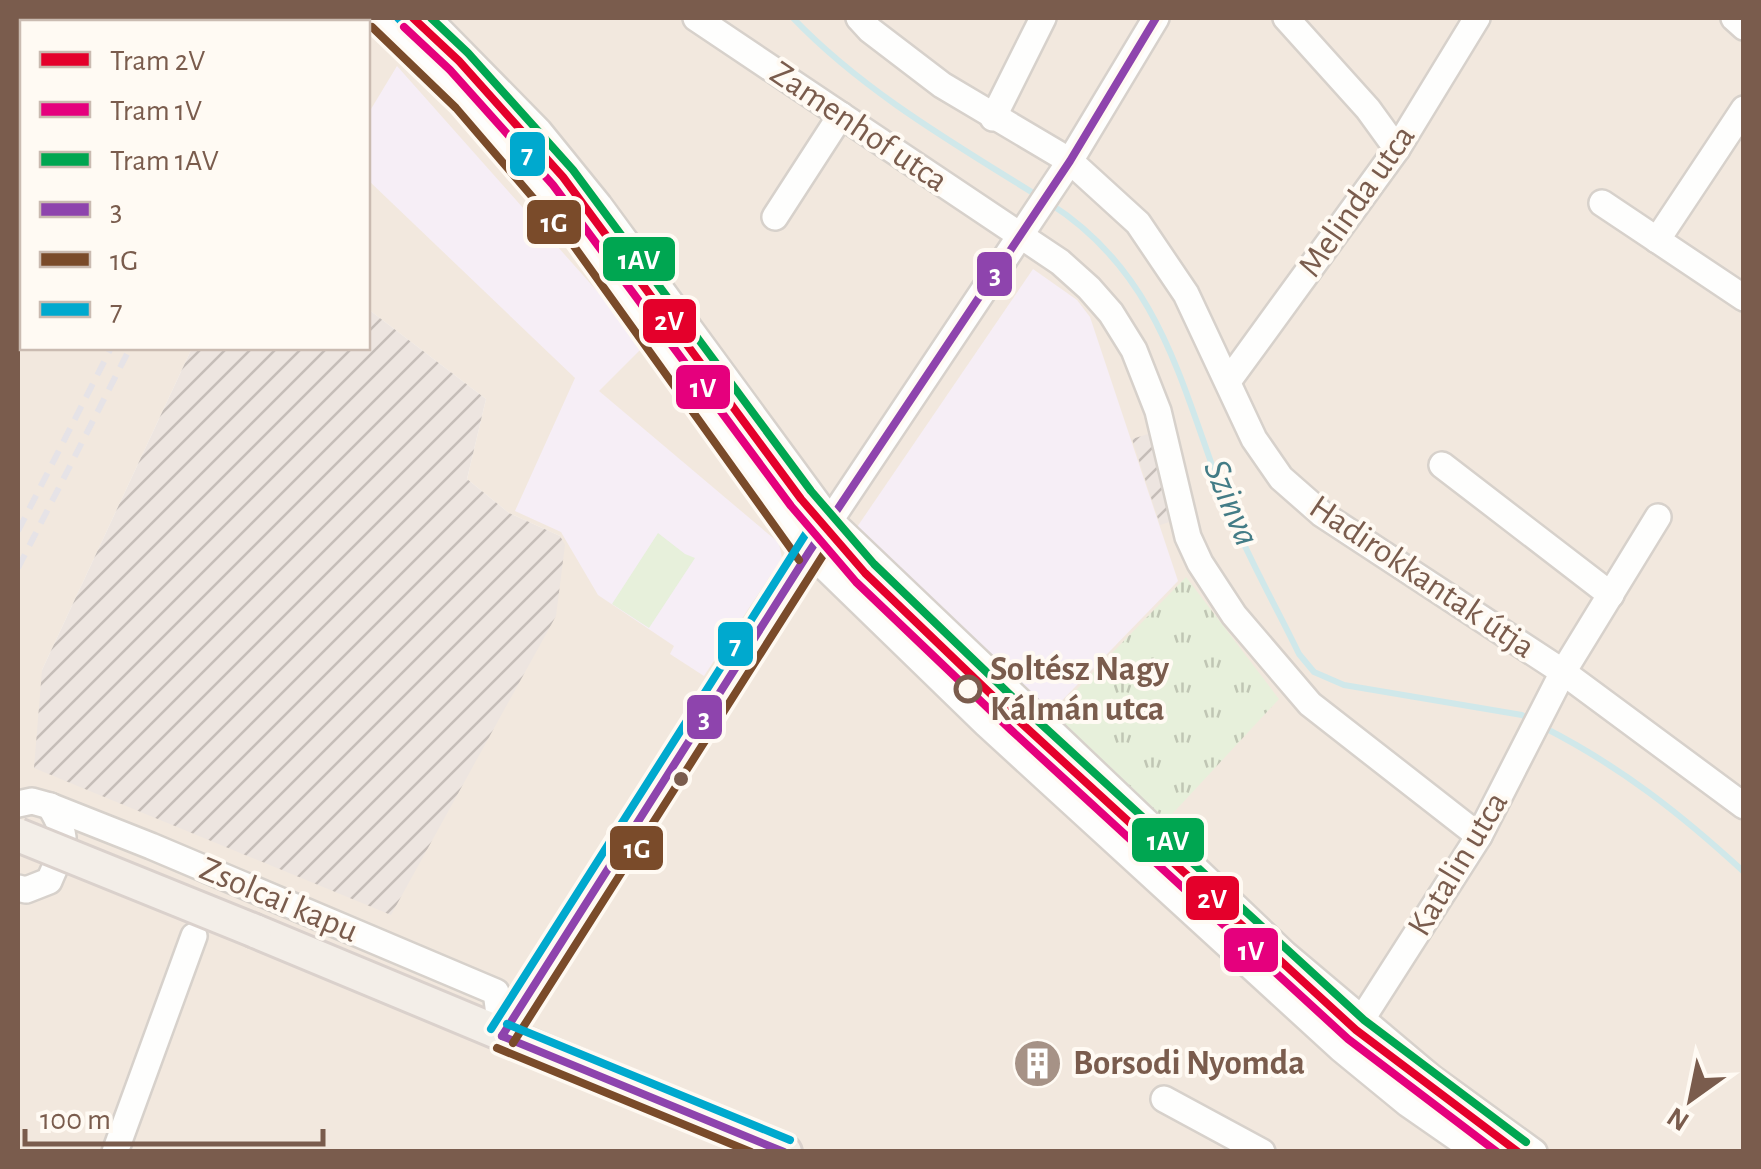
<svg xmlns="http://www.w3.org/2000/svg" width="1761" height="1169" font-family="'Alegreya Sans',sans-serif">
  <defs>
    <pattern id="industrial-furrows" width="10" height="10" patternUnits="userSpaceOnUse" patternTransform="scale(2.5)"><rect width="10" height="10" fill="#ede5e0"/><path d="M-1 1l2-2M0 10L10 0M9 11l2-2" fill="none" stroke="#c5bdb8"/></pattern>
    <pattern id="park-tufts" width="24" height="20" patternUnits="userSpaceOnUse" patternTransform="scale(2.5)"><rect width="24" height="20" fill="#e7f0db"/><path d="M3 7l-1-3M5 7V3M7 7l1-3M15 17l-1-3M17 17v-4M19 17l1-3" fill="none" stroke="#c0c6b4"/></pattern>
  </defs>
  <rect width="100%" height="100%" fill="#f9f5f0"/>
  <!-- residential -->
  <path fill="#f2e8de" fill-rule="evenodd" d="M18,18h1725v1133h-1725zM22,22h346v287l118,90 -19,80 42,34 51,23 -518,134 150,-322h-170z"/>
  <!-- industrial -->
  <g fill="url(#industrial-furrows)">
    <path d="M368,309l118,90 -19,80 42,34 51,23 5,9 -9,71 -165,299 -357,-147 8,-98 150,-322h176z"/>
    <path d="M1148,434l28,86 -16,5 -28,-86z"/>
  </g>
  <!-- education -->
  <g fill="#f6eef6">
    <path d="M397,66l248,279 -46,46 180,152 3,15 -78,118 -34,-22 4,-8 -76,-51 -37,-63 -46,-21 60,-133 -207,-198v-66z"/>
    <path d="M1033,269l44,31 13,17 88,264 -134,138 -191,-186z"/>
  </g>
  <!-- green -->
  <path fill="#e7f0db" d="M658,533l27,21 10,4 -46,70 -37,-24z"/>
  <!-- park -->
  <path fill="url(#park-tufts)" d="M1186,577l93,122 -118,127 -115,-105z"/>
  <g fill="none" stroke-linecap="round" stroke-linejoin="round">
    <!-- stream -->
    <g stroke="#d0e8ea" stroke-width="6">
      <path d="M793,18c70,73 160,125 245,178"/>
      <path d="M1049,203c115,73 133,189 179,305 20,50 48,98 71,146l15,18 30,13 178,30 10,6"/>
      <path d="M1543,727c77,39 138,87 201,145"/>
    </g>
    <defs>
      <g id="minor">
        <path d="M380,18l86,82 126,148 94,131 85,125 38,48 177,172 355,325 67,55 69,48"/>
        <path d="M428,18l111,113 60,74 231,315 455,434 147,124 102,74"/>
        <path d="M696,18l364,244 29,26 22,25 23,37 24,61 30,126 12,26 34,52 76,89 169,132"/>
        <path d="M859,18l11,12 72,55 128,76 68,62 48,71 68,145 27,39 41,36 241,158 181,134"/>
        <path d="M1286,18l82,91 29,40"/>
        <path d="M1734,18l10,9"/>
        <path d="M993,118l50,-100"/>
        <path d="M1602,203l142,95"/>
        <path d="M775,217l66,-102"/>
        <path d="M1657,240l87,-131"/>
        <path d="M1229,380l168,-231 80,-131"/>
        <path d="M1442,465l169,130"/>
        <path d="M18,804l14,-3 18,5 101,40 345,146 6,44"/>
        <path d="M18,888l8,2 23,-9c15,-35 22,-40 1,-75"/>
        <path d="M1353,1033l126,-197 84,-164 95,-155"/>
        <path d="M502,1036l307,-484 261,-391 86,-143"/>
        <path d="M1164,1099l98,53"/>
        <path d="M115,1152l79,-216"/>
      </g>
      <path id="major" d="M255,931l530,221"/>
    </defs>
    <!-- minor casing -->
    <use href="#minor" stroke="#d7d1cb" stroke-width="30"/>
    <!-- major casing -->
    <use href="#major" stroke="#dad1cc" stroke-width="38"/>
    <!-- minor -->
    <use href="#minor" stroke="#fefefd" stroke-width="25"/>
    <!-- major -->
    <use href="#major" stroke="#f3eee8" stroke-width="32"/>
    <!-- rail -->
    <g stroke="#e6e3e7" stroke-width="6" stroke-dasharray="15 10" stroke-linecap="butt">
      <path d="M277,22l2,-4"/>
      <path d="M295,22l2,-4"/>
      <path d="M18,531l93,-183"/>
      <path d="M18,568l112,-220"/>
    </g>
    <defs>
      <path id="major-bridge" d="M18,835l237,96"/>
    </defs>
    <!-- major-bridge casing -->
    <use href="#major-bridge" stroke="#dad1cc" stroke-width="38" stroke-linecap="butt"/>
    <!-- major-bridge -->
    <use href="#major-bridge" stroke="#f3eee8" stroke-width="32"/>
    <defs>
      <g id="bus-1">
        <path d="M502,1036l307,-484 261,-391 86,-143"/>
        <path d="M502,1036l282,116"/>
      </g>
      <g id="bus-2">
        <path d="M372,27l84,81 115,134 228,318"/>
        <path d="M513,1043l328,-516"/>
        <path d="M497,1048l254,104"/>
      </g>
      <g id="bus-3">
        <path d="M398,18l76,73 116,136 229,317"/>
        <path d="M507,1024l283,116"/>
        <path d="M491,1029l328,-516"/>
      </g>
    </defs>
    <!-- bus-1 casing -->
    <use href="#bus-1" stroke="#fffaf3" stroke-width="15"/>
    <!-- bus-2 casing -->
    <use href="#bus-2" stroke="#fffaf3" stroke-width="15"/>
    <!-- bus-3 casing -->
    <use href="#bus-3" stroke="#fffaf3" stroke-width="15"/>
    <!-- bus-1 -->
    <use href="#bus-1" stroke="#8e44ad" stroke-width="8"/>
    <!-- bus-2 -->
    <use href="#bus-2" stroke="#7a4b2a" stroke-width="8"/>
    <!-- bus-3 -->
    <use href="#bus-3" stroke="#00a9ce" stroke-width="8"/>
    <defs>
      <path id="tram-1" d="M413,18l46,43 104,116 238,322 64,74 154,148 337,309 162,122"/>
      <path id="tram-2" d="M404,27l46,43 103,115 238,321 65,76 155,148 337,309 149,113"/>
      <path id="tram-3" d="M431,18l37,35 105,117 238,321 63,73 154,148 336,308 162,122"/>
    </defs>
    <!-- tram-1 casing -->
    <use href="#tram-1" stroke="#fffaf3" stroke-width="15"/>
    <!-- tram-2 casing -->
    <use href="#tram-2" stroke="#fffaf3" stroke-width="15"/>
    <!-- tram-3 casing -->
    <use href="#tram-3" stroke="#fffaf3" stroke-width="15"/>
    <!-- tram-1 -->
    <use href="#tram-1" stroke="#e4002b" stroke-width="8"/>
    <!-- tram-2 -->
    <use href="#tram-2" stroke="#e5007d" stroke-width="8"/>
    <!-- tram-3 -->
    <use href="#tram-3" stroke="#00a651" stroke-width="8"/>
  </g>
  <!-- icons -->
  <defs>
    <symbol id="building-disc" viewBox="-11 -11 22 22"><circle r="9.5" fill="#a69286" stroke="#fffaf3"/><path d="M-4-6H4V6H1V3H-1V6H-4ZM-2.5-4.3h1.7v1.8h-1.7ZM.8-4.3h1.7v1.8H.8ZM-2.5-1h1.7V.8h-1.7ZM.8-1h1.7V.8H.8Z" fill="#fff"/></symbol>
  </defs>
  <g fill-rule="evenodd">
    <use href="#building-disc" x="1010" y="1036" width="55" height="55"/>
  </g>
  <!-- markers -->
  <circle fill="#fffaf3" stroke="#7a5c4d" stroke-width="5" cx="968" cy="689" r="12"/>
  <circle fill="#7a5c4d" stroke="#fffaf3" stroke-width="4" cx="681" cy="779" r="9"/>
  <g text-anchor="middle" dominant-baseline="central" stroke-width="8" stroke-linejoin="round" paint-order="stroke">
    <!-- street labels -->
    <g font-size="35" fill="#7a5c4d" stroke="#fffaf3">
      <text transform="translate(859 127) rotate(34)">Zamenhof utca</text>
      <text transform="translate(1357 201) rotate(-55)">Melinda utca</text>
      <text transform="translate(1422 577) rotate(34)">Hadirokkantak útja</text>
      <text transform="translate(1458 864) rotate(-59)">Katalin utca</text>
      <text transform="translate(279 900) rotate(23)">Zsolcai kapu</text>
    </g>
    <!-- stop labels -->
    <g font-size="35" font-weight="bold" fill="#7a5c4d" stroke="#fffaf3" text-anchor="start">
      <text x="990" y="669">Soltész Nagy<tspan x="990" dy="40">Kálmán utca</tspan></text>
    </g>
    <!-- poi labels -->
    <g font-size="35" font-weight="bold" fill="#7a5c4d" stroke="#fffaf3" text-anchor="start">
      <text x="1073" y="1063">Borsodi Nyomda</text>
    </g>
    <!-- water labels -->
    <g font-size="38" font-style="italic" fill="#437c86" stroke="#fffaf3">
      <text transform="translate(1231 503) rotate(67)">Szinva</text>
    </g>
  </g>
  <g stroke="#fffaf3" stroke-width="4">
    <rect x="508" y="130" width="39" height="48" rx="10" fill="#00a9ce"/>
    <rect x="525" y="198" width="58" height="48" rx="10" fill="#7a4b2a"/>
    <rect x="601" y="235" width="76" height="48" rx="10" fill="#00a651"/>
    <rect x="975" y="250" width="39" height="48" rx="10" fill="#8e44ad"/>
    <rect x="641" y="297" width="57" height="48" rx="10" fill="#e4002b"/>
    <rect x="674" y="363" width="58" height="48" rx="10" fill="#e5007d"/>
    <rect x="716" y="620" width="39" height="48" rx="10" fill="#00a9ce"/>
    <rect x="685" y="693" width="39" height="48" rx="10" fill="#8e44ad"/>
    <rect x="1130" y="816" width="76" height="48" rx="10" fill="#00a651"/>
    <rect x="608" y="824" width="57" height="48" rx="10" fill="#7a4b2a"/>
    <rect x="1184" y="874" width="57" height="48" rx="10" fill="#e4002b"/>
    <rect x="1222" y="926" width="58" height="48" rx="10" fill="#e5007d"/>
  </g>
  <g font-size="28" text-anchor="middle" font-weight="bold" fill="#fff">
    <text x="527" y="163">7</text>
    <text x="554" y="232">1G</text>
    <text x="639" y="269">1AV</text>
    <text x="995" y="283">3</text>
    <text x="669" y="330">2V</text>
    <text x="703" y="397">1V</text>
    <text x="735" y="654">7</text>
    <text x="704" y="727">3</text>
    <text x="1168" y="850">1AV</text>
    <text x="637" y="858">1G</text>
    <text x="1212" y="908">2V</text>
    <text x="1251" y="960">1V</text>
  </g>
  <!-- border -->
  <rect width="1761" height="1169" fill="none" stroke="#7a5c4d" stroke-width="40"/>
  <!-- legend -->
  <rect x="20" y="20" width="350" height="330" fill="#fffaf3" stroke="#cabbb1" stroke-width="2.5"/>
  <rect x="40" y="52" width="50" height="15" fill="#e4002b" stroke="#cabbb1" stroke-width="2.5"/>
  <text x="110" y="70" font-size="30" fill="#7a5c4d">Tram 2V</text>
  <rect x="40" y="102" width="50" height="15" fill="#e5007d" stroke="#cabbb1" stroke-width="2.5"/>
  <text x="110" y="120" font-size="30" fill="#7a5c4d">Tram 1V</text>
  <rect x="40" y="152" width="50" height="15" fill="#00a651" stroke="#cabbb1" stroke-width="2.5"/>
  <text x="110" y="170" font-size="30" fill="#7a5c4d">Tram 1AV</text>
  <rect x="40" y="202" width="50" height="15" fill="#8e44ad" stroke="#cabbb1" stroke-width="2.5"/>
  <text x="110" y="220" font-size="30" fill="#7a5c4d">3</text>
  <rect x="40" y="252" width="50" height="15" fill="#7a4b2a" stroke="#cabbb1" stroke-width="2.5"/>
  <text x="110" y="270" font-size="30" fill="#7a5c4d">1G</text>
  <rect x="40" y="302" width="50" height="15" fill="#00a9ce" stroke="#cabbb1" stroke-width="2.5"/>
  <text x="110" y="320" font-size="30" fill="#7a5c4d">7</text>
  <!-- north arrow -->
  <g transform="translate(1691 1099) rotate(213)" stroke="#fffaf3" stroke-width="8" paint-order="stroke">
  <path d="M0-8L18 38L0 25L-18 38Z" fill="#7a5c4d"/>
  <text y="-15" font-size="28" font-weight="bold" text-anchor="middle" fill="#7a5c4d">N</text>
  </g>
  <!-- scale -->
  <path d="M25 1129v15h298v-15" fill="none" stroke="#7a5c4d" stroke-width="5"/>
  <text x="40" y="1129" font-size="30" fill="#7a5c4d" stroke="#fffaf3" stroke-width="8" paint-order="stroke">100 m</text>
</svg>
